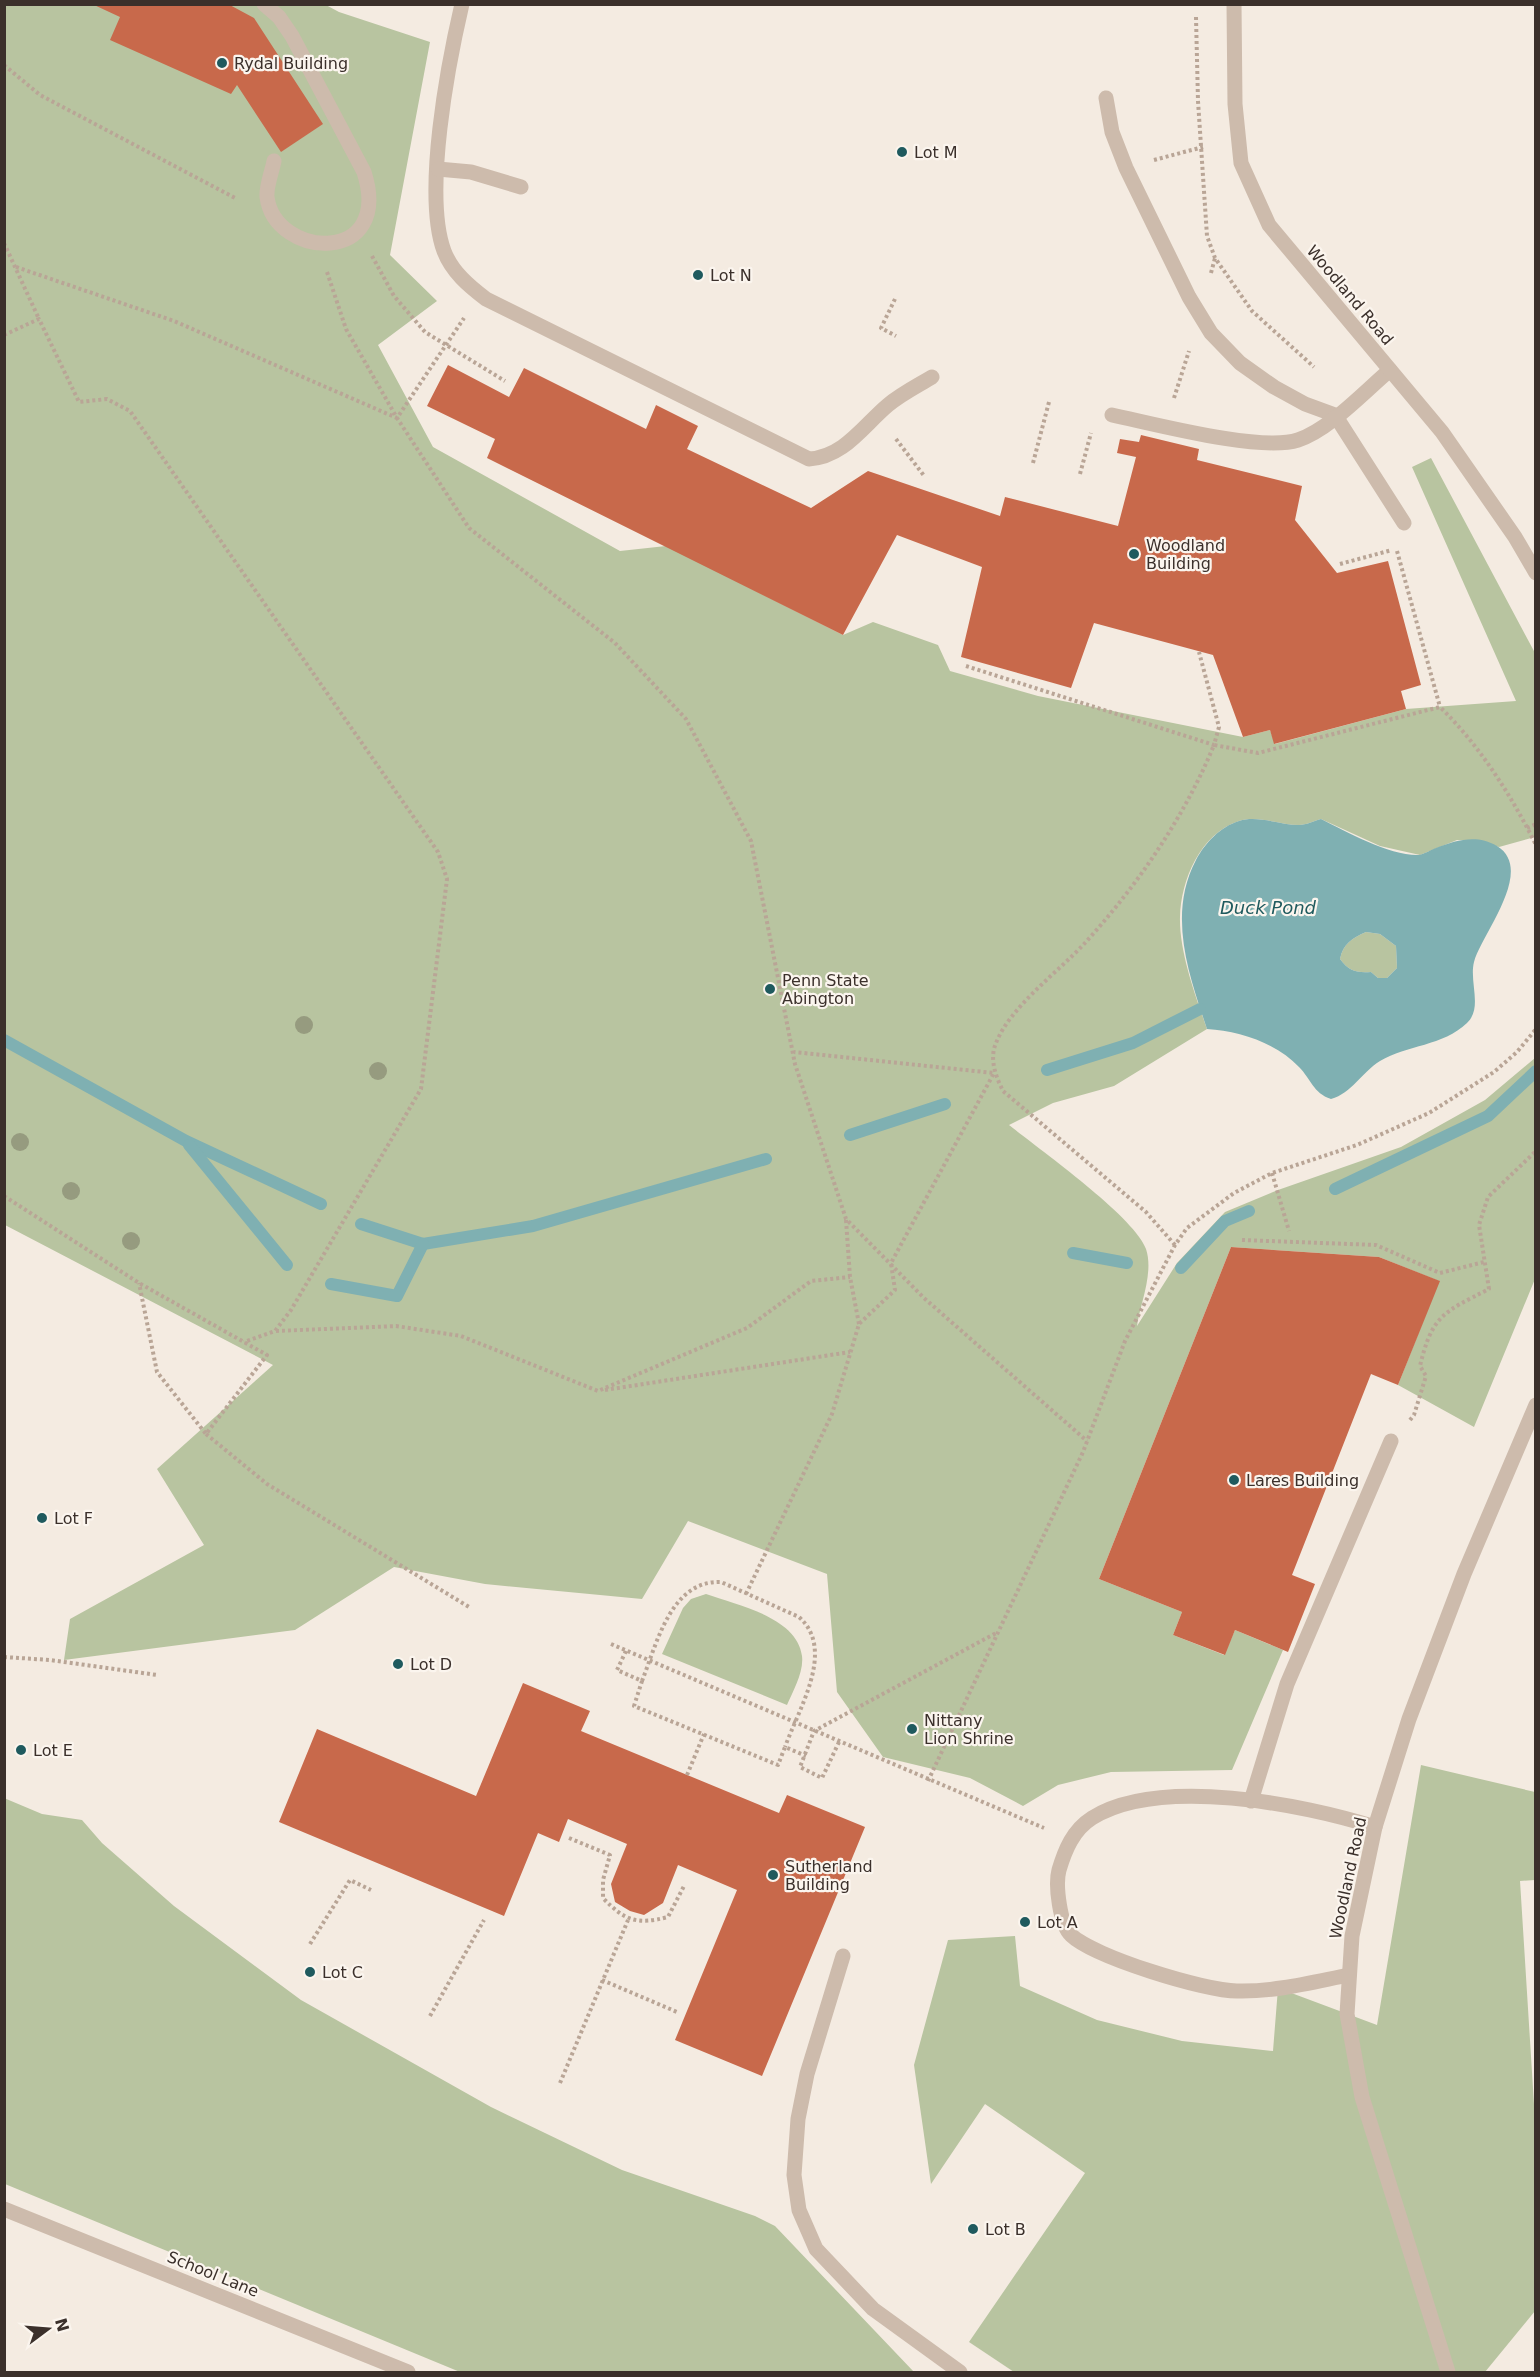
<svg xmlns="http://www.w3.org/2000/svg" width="1540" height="2377" font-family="'DejaVu Sans',sans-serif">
  <rect width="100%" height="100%" fill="#f4ebe1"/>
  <!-- green -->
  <g fill="#b8c4a0">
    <path d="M4,5h322l13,7 91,30 -40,213 47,46 -59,44 55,102 187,104 46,-5 177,89 30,-13 65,23 12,26 88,25 205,41 27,-7 5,14 131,-35 110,-8 -104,-234 19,-9 104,195v184l-36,10 -20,-7h-22l-37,15 -40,-9 -59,-27c-7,2 -15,6 -22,6 -19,0 -41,-10 -60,-4 -39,13 -58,59 -59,96 -1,35 16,80 27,112l-93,57 -61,17 -44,22c30,24 126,92 137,124 8,24 -6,55 -9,77l40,-63 48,-51 53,-22 123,-43 84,-47 50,-42v221l-61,148 -76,-42 41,-104 -60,-24 -148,-10 -132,332 83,33 -9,23 51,20 11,-25 48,20 -51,120 -121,2 -53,13 -35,21 -53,-28 -87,-21 -46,-65 -10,-118 -139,-53 -46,78 -157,-15 -91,-17 -99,63 -231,30 6,-41 134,-74 -47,-76 116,-104 -268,-140z"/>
    <path d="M1366,932l14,2 16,12 1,22 -10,10h-9l-7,-6c-15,1 -22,-1 -31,-13 3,-15 12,-21 26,-27z"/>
    <path d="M706,1594c31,11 91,23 96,62 2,16 -9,35 -15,49l-125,-51 21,-46 8,-9z"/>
    <path d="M1421,1765l114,27v88l-15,1 15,239v191l-50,61h-471l-45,-30 116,-169 -100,-69 -54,80 -17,-119 34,-125 67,-4 5,50 77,34 85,21 91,10 5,-63 99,37z"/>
    <path d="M4,1798l38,16 40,6 20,23 72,63 127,94 190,107 131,63 133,46 20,10 139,146h-454l-455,-188z"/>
  </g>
  <!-- water -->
  <path fill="#7fb0b2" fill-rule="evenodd" d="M1321,819c26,13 69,37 98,36 5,-1 12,-5 17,-7 20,-8 41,-14 61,-2 39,24 -16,89 -23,116 -5,20 9,46 -7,61 -24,23 -60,22 -87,38 -19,12 -28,32 -49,38 -18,-6 -20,-20 -32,-32 -22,-24 -60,-36 -92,-38 -18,-54 -40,-114 -11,-169 9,-17 24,-33 43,-39 19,-6 41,4 60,4 7,0 15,-4 22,-6zM1366,932l14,2 16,12 1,22 -10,10h-9l-7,-6c-15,1 -22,-1 -31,-13 3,-15 12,-21 26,-27z"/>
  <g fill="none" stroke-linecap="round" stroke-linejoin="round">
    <!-- stream -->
    <g stroke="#7fb0b2" stroke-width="12">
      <path d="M4,1040l182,101 135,63"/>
      <path d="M1047,1070l86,-27 67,-34"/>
      <path d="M850,1135l95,-31"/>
      <path d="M189,1145l98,120"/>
      <path d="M1335,1189l153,-73 48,-45"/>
      <path d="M361,1224l62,20 110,-18 233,-67"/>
      <path d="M1073,1253l54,10"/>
      <path d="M1181,1268l44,-47 24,-10"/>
      <path d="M331,1284l66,12 26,-52"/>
    </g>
  </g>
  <!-- building -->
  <g fill="#c8694b">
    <path d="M92,4h136l26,14 69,106 -42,28 -44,-67 -6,9 -121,-54 10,-23z"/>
    <path d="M448,365l61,32 15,-29 122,61 10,-24 42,21 -11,23 124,59 57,-37 132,45 5,-19 113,29 18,-69 -19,-4 3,-14 19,3 2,-7 58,14 -2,11 105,26 -7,34 42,53 51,-12 33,124 -20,6 5,18 -132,35 -4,-14 -27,7 -30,-82 -119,-32 -23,65 -110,-31 21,-90 -85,-32 -54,100 -356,-177 8,-19 -68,-33z"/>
    <path d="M1231,1247l148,10 61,24 -42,104 -27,-11 -79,201 23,9 -27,68 -53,-22 -10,25 -52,-20 9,-23 -83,-33z"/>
    <path d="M523,1683l67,28 -9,20 198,82 8,-18 78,32 -103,249 -87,-36 62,-150 -59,-25 -15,38 -19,12 -14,-4 -15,-9 -4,-18 16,-40 -59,-25 -9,23 -21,-9 -34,83 -225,-94 38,-93 159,67z"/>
  </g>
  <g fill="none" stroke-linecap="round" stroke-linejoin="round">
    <!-- path -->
    <g stroke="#b9a596" stroke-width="4" stroke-dasharray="3 3" stroke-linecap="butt">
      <path d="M1196,17l2,84 9,135 8,22 37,53 62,56"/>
      <path d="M4,65l36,30 197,104"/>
      <path d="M1154,160l49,-13"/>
      <path d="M4,243l35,76"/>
      <path d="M372,256l22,40 31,36 80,49"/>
      <path d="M16,267l158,54 223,97 67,-100"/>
      <path d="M327,272l19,57 51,89 72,110 146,115 71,76 65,122 44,223 51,155 78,79 163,143"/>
      <path d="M1211,273l4,-15"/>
      <path d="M895,299l-14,29 15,8"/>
      <path d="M4,335l35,-16 40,83 28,-3 23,12 308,441 9,27 -26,210 -130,221 -16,21 -31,11"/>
      <path d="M1174,398l15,-47"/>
      <path d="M896,439l29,38"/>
      <path d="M1033,463l16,-61"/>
      <path d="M1080,474l11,-41"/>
      <path d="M1397,551l43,156"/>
      <path d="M1340,564l52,-14"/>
      <path d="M966,666l248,79 5,-18 -20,-75"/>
      <path d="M1527,828l9,-4"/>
      <path d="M1272,1173l17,58"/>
      <path d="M4,1196l135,87 128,72 -61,79 -49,-62 -18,-89"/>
      <path d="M846,1220l4,57 9,47"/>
      <path d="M1242,1240l134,5 64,28 44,-11"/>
      <path d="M1175,1245l-29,-33 -143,-121c-7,-14 -14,-32 -7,-48 14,-36 61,-70 88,-99 53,-58 100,-126 130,-199l44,8 182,-46c40,39 71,88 96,138"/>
      <path d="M276,1331l120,-5 65,10 137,55 149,-63 64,-47 39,-4"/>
      <path d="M605,1390l245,-38"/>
      <path d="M1410,1420l4,-5 12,-39 -6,-10c12,-51 24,-54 69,-77l-10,-64 9,-28 48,-46"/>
      <path d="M206,1434l61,50 202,123"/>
      <path d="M746,1594l86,-180 27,-90 36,-34 -4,-27 103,-190 -200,-21"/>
      <path d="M611,1644l433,184"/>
      <path d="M626,1651l-9,19 25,11 -8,25 144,59 7,-18 21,9"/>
      <path d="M4,1657l46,3 107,15"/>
      <path d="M642,1681c15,-38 29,-101 79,-99l78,35c37,33 0,91 -14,130"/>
      <path d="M839,1742l-17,36 -22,-11 14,-36 184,-99"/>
      <path d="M687,1775l17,-41"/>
      <path d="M928,1781l155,-329 42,-111 50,-96 12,-17 47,-35 38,-20 85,-28 72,-32 65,-41 23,-20 19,-23"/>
      <path d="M569,1838l41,17 -7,25v18c22,23 34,27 65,19l16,-31"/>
      <path d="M310,1944l40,-64 21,10"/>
      <path d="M602,1980l75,32"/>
      <path d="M430,2016l54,-96"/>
      <path d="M560,2083l68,-163"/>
    </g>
    <!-- service -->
    <g stroke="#cdbbac" stroke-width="15">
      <path d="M264,4l15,13 13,19 72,136c30,94 -89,87 -97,25 -1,-11 5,-25 7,-36"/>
      <path d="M462,4c-14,60 -39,190 -18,247 8,21 25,35 42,48l323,160c35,-2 54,-33 79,-54 13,-11 29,-19 44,-28"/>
      <path d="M1106,98l6,34 14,36 63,129 22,36 29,30 34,24 31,17 30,11 69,108"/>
      <path d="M438,169l33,3 50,15"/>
      <path d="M1112,415c43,9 148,37 186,25 31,-10 67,-49 92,-70"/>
      <path d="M1251,1801l36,-117 104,-243"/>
      <path d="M843,1956l-36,118 -9,45 -4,56 5,35 17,39 57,60 87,63"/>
      <path d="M1349,1975c-36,7 -74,17 -112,16 -32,0 -143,-34 -166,-56 -11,-10 -16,-50 -12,-65 6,-20 14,-40 33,-52 67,-42 211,-14 283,9"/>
    </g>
    <!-- minor -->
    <g stroke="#cdbbac" stroke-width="15">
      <path d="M1234,4l1,100 6,59 28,62 173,207 73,105 21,36"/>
      <path d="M4,2209l404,163"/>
      <path d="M1448,2372l-86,-275 -15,-83 5,-78 23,-109 34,-108 55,-145 72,-169"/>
    </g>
  </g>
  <!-- trees -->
  <g fill="#969b7f">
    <circle cx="304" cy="1025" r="9"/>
    <circle cx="378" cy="1071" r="9"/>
    <circle cx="20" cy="1142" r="9"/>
    <circle cx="71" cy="1191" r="9"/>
    <circle cx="131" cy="1241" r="9"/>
  </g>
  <!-- markers -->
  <g fill="#1f5a5e" stroke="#fbf5ee" stroke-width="2">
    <circle cx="222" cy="63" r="6"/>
    <circle cx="902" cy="152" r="6"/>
    <circle cx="698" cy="275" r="6"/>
    <circle cx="1134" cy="554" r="6"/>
    <circle cx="770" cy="989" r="6"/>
    <circle cx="1234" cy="1480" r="6"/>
    <circle cx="42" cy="1518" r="6"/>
    <circle cx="398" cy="1664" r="6"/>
    <circle cx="912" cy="1729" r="6"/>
    <circle cx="21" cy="1750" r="6"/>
    <circle cx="773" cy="1875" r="6"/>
    <circle cx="1025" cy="1922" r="6"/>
    <circle cx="310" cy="1972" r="6"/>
    <circle cx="973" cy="2229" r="6"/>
  </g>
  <g text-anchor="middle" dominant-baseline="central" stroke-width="4.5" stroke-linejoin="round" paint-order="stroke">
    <!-- poi labels -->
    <g font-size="16" fill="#3b302b" stroke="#fbf5ee" text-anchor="start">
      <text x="234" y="63">Rydal Building</text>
      <text x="914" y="152">Lot M</text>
      <text x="710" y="275">Lot N</text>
      <text x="1146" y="545">Woodland<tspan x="1146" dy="18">Building</tspan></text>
      <text x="782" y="980">Penn State<tspan x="782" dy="18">Abington</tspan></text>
      <text x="1246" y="1480">Lares Building</text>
      <text x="54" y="1518">Lot F</text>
      <text x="410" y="1664">Lot D</text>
      <text x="924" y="1720">Nittany<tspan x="924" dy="18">Lion Shrine</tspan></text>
      <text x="33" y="1750">Lot E</text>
      <text x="785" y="1866">Sutherland<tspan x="785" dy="18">Building</tspan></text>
      <text x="1037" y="1922">Lot A</text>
      <text x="322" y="1972">Lot C</text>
      <text x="985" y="2229">Lot B</text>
    </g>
    <!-- street labels -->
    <g font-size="16" fill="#3b302b" stroke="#fbf5ee">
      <text transform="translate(1350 295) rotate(50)">Woodland Road</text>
      <text transform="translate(1348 1878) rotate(-78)">Woodland Road</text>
      <text transform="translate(213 2274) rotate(22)">School Lane</text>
    </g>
    <!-- water labels -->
    <g font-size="18" font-style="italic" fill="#1f5a5e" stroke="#fbf5ee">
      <text x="1268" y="907">Duck Pond</text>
    </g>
  </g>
  <!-- border -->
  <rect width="1540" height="2377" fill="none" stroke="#3b302b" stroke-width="12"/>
  <!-- north arrow -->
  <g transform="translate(48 2329) rotate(74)" stroke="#fbf5ee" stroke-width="4.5" paint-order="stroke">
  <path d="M0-4.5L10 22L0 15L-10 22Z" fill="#3b302b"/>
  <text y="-9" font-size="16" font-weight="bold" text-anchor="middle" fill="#3b302b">N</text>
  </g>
</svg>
